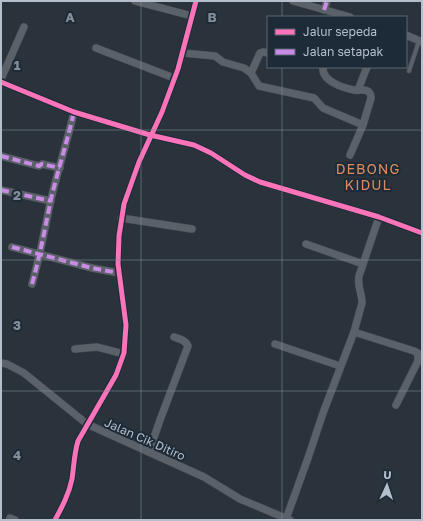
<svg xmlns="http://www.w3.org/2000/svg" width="423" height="521" font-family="'Golos Text',sans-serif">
  <rect width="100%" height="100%" fill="#2a333b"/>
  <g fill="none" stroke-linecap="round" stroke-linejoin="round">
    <defs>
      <path id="lane" d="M409,71l10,-30"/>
      <g id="street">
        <path d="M135,1l57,15"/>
        <path d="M293,1l57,16"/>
        <path d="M324,10l3,-9"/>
        <path d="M406,35l16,7"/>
        <path d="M96,48l78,30"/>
        <path d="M183,53l32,3 8,6 21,6 7,5 8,13 55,12 9,10 40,17"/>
        <path d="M323,68c-1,13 20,20 31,22 5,1 11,-2 15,2 2,2 2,4 2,6l-8,27 -13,30"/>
        <path d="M251,73l9,-20 3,-1 5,1"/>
        <path d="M1,79l23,-52"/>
        <path d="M1,82l73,30 76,23 44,10 17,8 34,22 15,7 119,35 43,16"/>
        <path d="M358,90l9,-23"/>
        <path d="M1,156l38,10 3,-2 18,4"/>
        <path d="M1,190l50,11"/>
        <path d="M121,218l71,11"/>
        <path d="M306,244l57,20"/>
        <path d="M12,247l80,21 27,5"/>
        <path d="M32,284c8,-28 13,-56 19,-85 7,-29 16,-57 23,-87"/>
        <path d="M354,332l60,19 4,2v8l-22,44"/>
        <path d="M275,344l65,22"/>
        <path d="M75,349l22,-2 27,7"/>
        <path d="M1,363l6,1 17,9 63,51 117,53 36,22 50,21"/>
        <path d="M149,452l11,-32 28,-74c-2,-6 -9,-7 -14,-9"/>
        <path d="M10,518l5,2"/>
        <path d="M286,519l22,-61 15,-45 31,-81 8,-29c0,-10 -5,-17 -3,-27l20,-59"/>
        <path d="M55,520c7,-13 14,-26 17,-41 2,-13 2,-25 6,-38l38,-66 8,-22 2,-28 -8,-61 1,-28 5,-32 15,-42 23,-50 16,-43 18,-68"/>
      </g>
    </defs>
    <!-- lane casing -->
    <use href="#lane" stroke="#494f55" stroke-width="5"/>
    <!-- street casing -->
    <use href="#street" stroke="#494f55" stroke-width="8"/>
    <!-- lane -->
    <use href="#lane" stroke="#5b6169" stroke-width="3.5"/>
    <!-- street -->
    <use href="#street" stroke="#5b6169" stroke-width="7"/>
    <!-- quiet -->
    <g stroke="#ca8be6" stroke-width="4" stroke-dasharray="8 4" stroke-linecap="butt">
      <path d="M324,10l3,-9"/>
      <path d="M1,156l38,10 3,-2 18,4"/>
      <path d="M1,190l50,11"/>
      <path d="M12,247l80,21 27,5"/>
      <path d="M32,284c8,-28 13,-56 19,-85 7,-29 16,-57 23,-87"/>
    </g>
    <defs>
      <g id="cycleway">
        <path d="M1,82l73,30 76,23 44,10 17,8 34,22 15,7 119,35 43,16"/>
        <path d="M55,520c7,-13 14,-26 17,-41 2,-13 2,-25 6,-38l38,-66 8,-22 2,-28 -8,-61 1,-28 5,-32 15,-42 23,-50 16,-43 18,-68"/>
      </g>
    </defs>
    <!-- cycleway casing -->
    <use href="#cycleway" stroke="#1d2a37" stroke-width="8"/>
    <!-- cycleway -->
    <use href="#cycleway" stroke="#fb73b8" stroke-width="5"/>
  </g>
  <!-- grid -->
  <path fill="none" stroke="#848e99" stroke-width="1" stroke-opacity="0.55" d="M141,1v519M282,1v16M282,67v453M1,130h421M1,260h421M1,391h421"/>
  <g text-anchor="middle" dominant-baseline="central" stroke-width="4" stroke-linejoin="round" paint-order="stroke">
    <!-- street labels -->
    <g font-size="12" fill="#b5bfcc" stroke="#1d2a37">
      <text transform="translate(145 439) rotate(24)">Jalan Cik Ditiro</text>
    </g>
    <!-- quarter labels -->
    <g font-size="14" letter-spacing="1" fill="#de8c5d" stroke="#1d2a37">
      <text x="368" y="168">DEBONG<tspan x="368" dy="16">KIDUL</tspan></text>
    </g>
  </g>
  <g font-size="13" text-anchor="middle" font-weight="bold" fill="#848e99" stroke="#1d2a37" stroke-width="4" stroke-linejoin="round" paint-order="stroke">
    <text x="70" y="22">A</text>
    <text x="212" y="22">B</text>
    <text x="17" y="70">1</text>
    <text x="17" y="200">2</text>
    <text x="17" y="330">3</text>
    <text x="17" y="460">4</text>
  </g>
  <!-- border -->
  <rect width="423" height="521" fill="none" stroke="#b5bfcc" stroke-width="4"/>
  <!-- legend -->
  <rect x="267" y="16" width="140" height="52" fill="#1d2a37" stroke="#5a6673"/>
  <rect x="275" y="29" width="20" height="6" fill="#fb73b8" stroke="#5a6673"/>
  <text x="303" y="36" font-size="12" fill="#b5bfcc">Jalur sepeda</text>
  <rect x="275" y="49" width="20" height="6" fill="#ca8be6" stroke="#5a6673"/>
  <text x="303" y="56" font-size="12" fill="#b5bfcc">Jalan setapak</text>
  <!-- north arrow -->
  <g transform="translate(387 485) rotate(3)" stroke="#1d2a37" stroke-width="3" paint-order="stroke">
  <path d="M0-3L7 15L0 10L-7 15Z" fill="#b5bfcc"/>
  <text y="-6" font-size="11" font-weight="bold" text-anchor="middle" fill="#b5bfcc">U</text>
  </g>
</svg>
